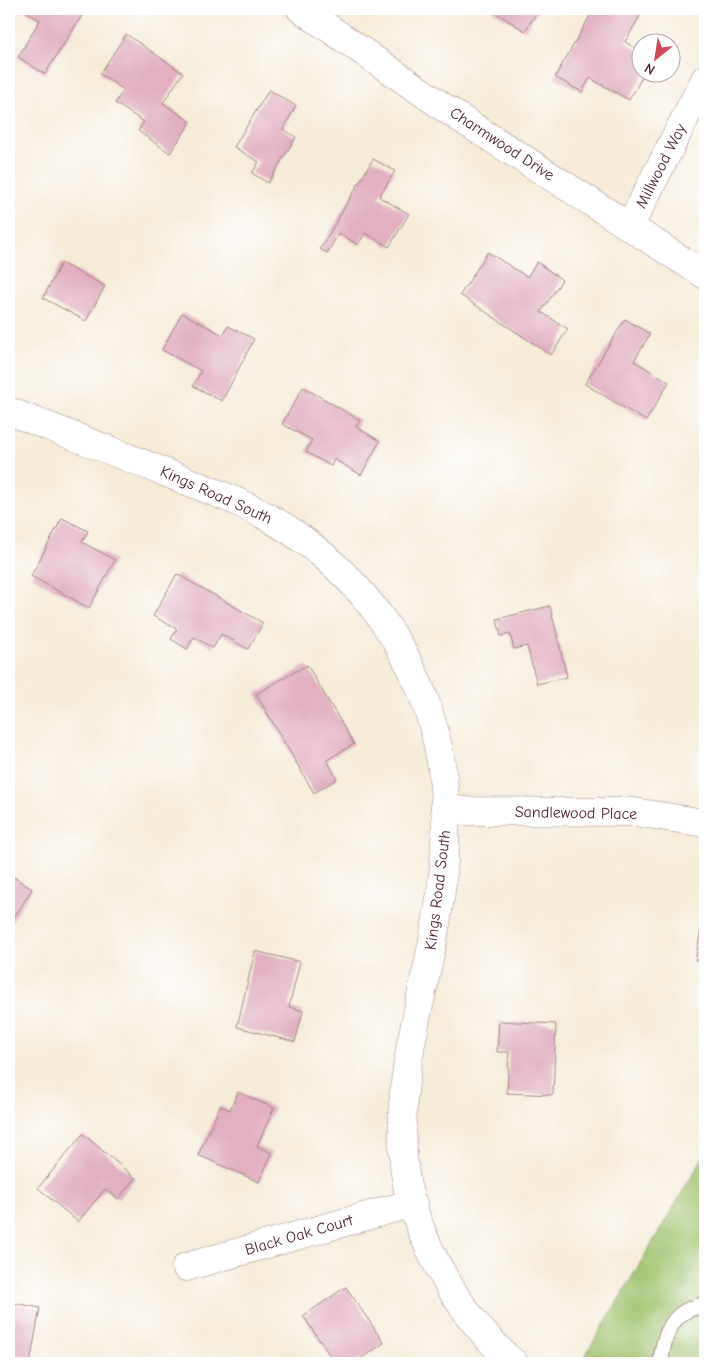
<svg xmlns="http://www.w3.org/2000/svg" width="714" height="1372" font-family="'Comic Neue',sans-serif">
  <rect width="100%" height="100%" fill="#fff"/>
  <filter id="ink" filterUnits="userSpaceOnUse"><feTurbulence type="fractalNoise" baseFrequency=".02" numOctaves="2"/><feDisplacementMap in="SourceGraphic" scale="10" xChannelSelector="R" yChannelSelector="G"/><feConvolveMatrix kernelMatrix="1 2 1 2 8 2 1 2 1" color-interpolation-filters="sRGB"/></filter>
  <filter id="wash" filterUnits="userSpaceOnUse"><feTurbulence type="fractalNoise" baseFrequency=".0096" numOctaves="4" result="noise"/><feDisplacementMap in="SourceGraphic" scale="20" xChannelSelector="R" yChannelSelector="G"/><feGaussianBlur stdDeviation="1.12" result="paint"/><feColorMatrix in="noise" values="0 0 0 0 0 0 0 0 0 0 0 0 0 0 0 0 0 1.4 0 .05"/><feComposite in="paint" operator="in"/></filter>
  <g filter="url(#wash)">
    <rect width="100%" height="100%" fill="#f5ebd7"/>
    <!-- green -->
    <path fill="#9ec26c" stroke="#74704c" d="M705,1154v209h-124z"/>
    <g id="blocks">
      <!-- building -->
      <g fill="#e1afc0">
        <path d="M22,9h64l-41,65 -27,-17 22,-37z"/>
        <path d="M490,9h49l-14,22z"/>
        <path d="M594,9h33l13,7 -15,26 17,10v20h3l-16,28 -39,-22 -8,14 -27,-15z"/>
        <path d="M126,34l57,39 -20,30 28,19 -21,31 -32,-22 6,-9 -29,-19 9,-13 -24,-16z"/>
        <path d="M269,90l27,16 -13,23 13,8 -28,46 -16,-10 7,-11 -25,-15z"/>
        <path d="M373,159l22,12 -16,26 30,17 -20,33 -24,-14 -7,12 -19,-12 -12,20 -7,-4z"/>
        <path d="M488,252l39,25 10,-15 25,18 -21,32 27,17 -17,26 -91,-60z"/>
        <path d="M61,263l44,23 -19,35 -43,-23z"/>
        <path d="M182,313l41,22 5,-9 26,13 -32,62 -29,-15 8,-15 -39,-21z"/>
        <path d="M625,319l25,15 -16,27 35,21 -23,39 -61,-37z"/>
        <path d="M303,387l57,33 -4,7 24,14 -19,34 -27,-16 -3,7 -25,-14 6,-12 -30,-16z"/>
        <path d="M62,518l26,13 -6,11 33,18 -26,48 -58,-32z"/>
        <path d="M177,574l86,49 -15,26 -27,-15 -8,14 -19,-11 -7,12 -16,-10 6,-10 -24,-13z"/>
        <path d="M550,606l17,71 -30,7 -10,-38 -13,3 -4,-15 -9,2 -4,-17z"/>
        <path d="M307,665l47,79 -27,16 10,19 -23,14 -58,-99z"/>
        <path d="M9,874l23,15 -23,37z"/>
        <path d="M704,916h1v46l-10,-2z"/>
        <path d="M255,951l45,11 -11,45 14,4 -8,31 -58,-15z"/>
        <path d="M499,1021l57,3 -3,71 -46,-2 2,-41h-12z"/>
        <path d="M238,1092l36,16 -17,38 15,7 -13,29 -61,-27 22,-49 10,4z"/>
        <path d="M83,1134l52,44 -17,21 -13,-10 -27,33 -40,-34z"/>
        <path d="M346,1287l38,56 -30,20h-19l-32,-47z"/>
        <path d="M9,1302l31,6 -10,55h-21z"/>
      </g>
    </g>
  </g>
  <g filter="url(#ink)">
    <use href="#blocks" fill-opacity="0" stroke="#a08581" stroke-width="1"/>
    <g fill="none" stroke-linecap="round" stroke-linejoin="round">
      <defs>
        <path id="lane" d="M661,1363c1,-18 7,-43 25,-52 6,-3 13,-5 19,-7"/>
        <g id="street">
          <path d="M301,9l154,106 250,160"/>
          <path d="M630,226l75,-147"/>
          <path d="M9,411c51,20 103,40 155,61 48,19 96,36 138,67 60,43 106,106 128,177 21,65 18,141 6,208 -10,59 -30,123 -33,182 -1,25 -1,55 4,80 16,65 56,134 107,177"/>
          <path d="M445,809l21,2 168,1 71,11"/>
          <path d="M186,1267l227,-64"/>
        </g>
      </defs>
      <!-- lane casing -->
      <use href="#lane" stroke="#a08581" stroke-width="17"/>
      <!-- street casing -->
      <use href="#street" stroke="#a08581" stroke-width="29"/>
      <!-- lane -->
      <use href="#lane" stroke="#fff" stroke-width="15"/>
      <!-- street -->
      <use href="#street" stroke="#fff" stroke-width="28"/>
    </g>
  </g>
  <g text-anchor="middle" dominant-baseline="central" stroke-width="4.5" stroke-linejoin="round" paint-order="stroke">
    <!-- street labels -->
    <g font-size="16" fill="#4a1f2b" stroke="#fff">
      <text transform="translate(502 144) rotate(33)">Charmwood Drive</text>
      <text transform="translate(661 166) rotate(-63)">Millwood Way</text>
      <text transform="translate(216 495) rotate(24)">Kings Road South</text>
      <text transform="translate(576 813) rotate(1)">Sandlewood Place</text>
      <text transform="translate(438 890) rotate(-83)">Kings Road South</text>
      <text transform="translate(299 1235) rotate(-16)">Black Oak Court</text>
    </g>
  </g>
  <!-- margin -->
  <rect width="714" height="1372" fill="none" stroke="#fff" stroke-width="30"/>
  <!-- north arrow -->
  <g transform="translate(656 58) rotate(210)"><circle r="24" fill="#ffffff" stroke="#b7a5aa"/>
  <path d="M0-4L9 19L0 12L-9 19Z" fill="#d1495b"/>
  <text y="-8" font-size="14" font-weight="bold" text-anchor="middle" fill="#4a1f2b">N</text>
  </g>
</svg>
